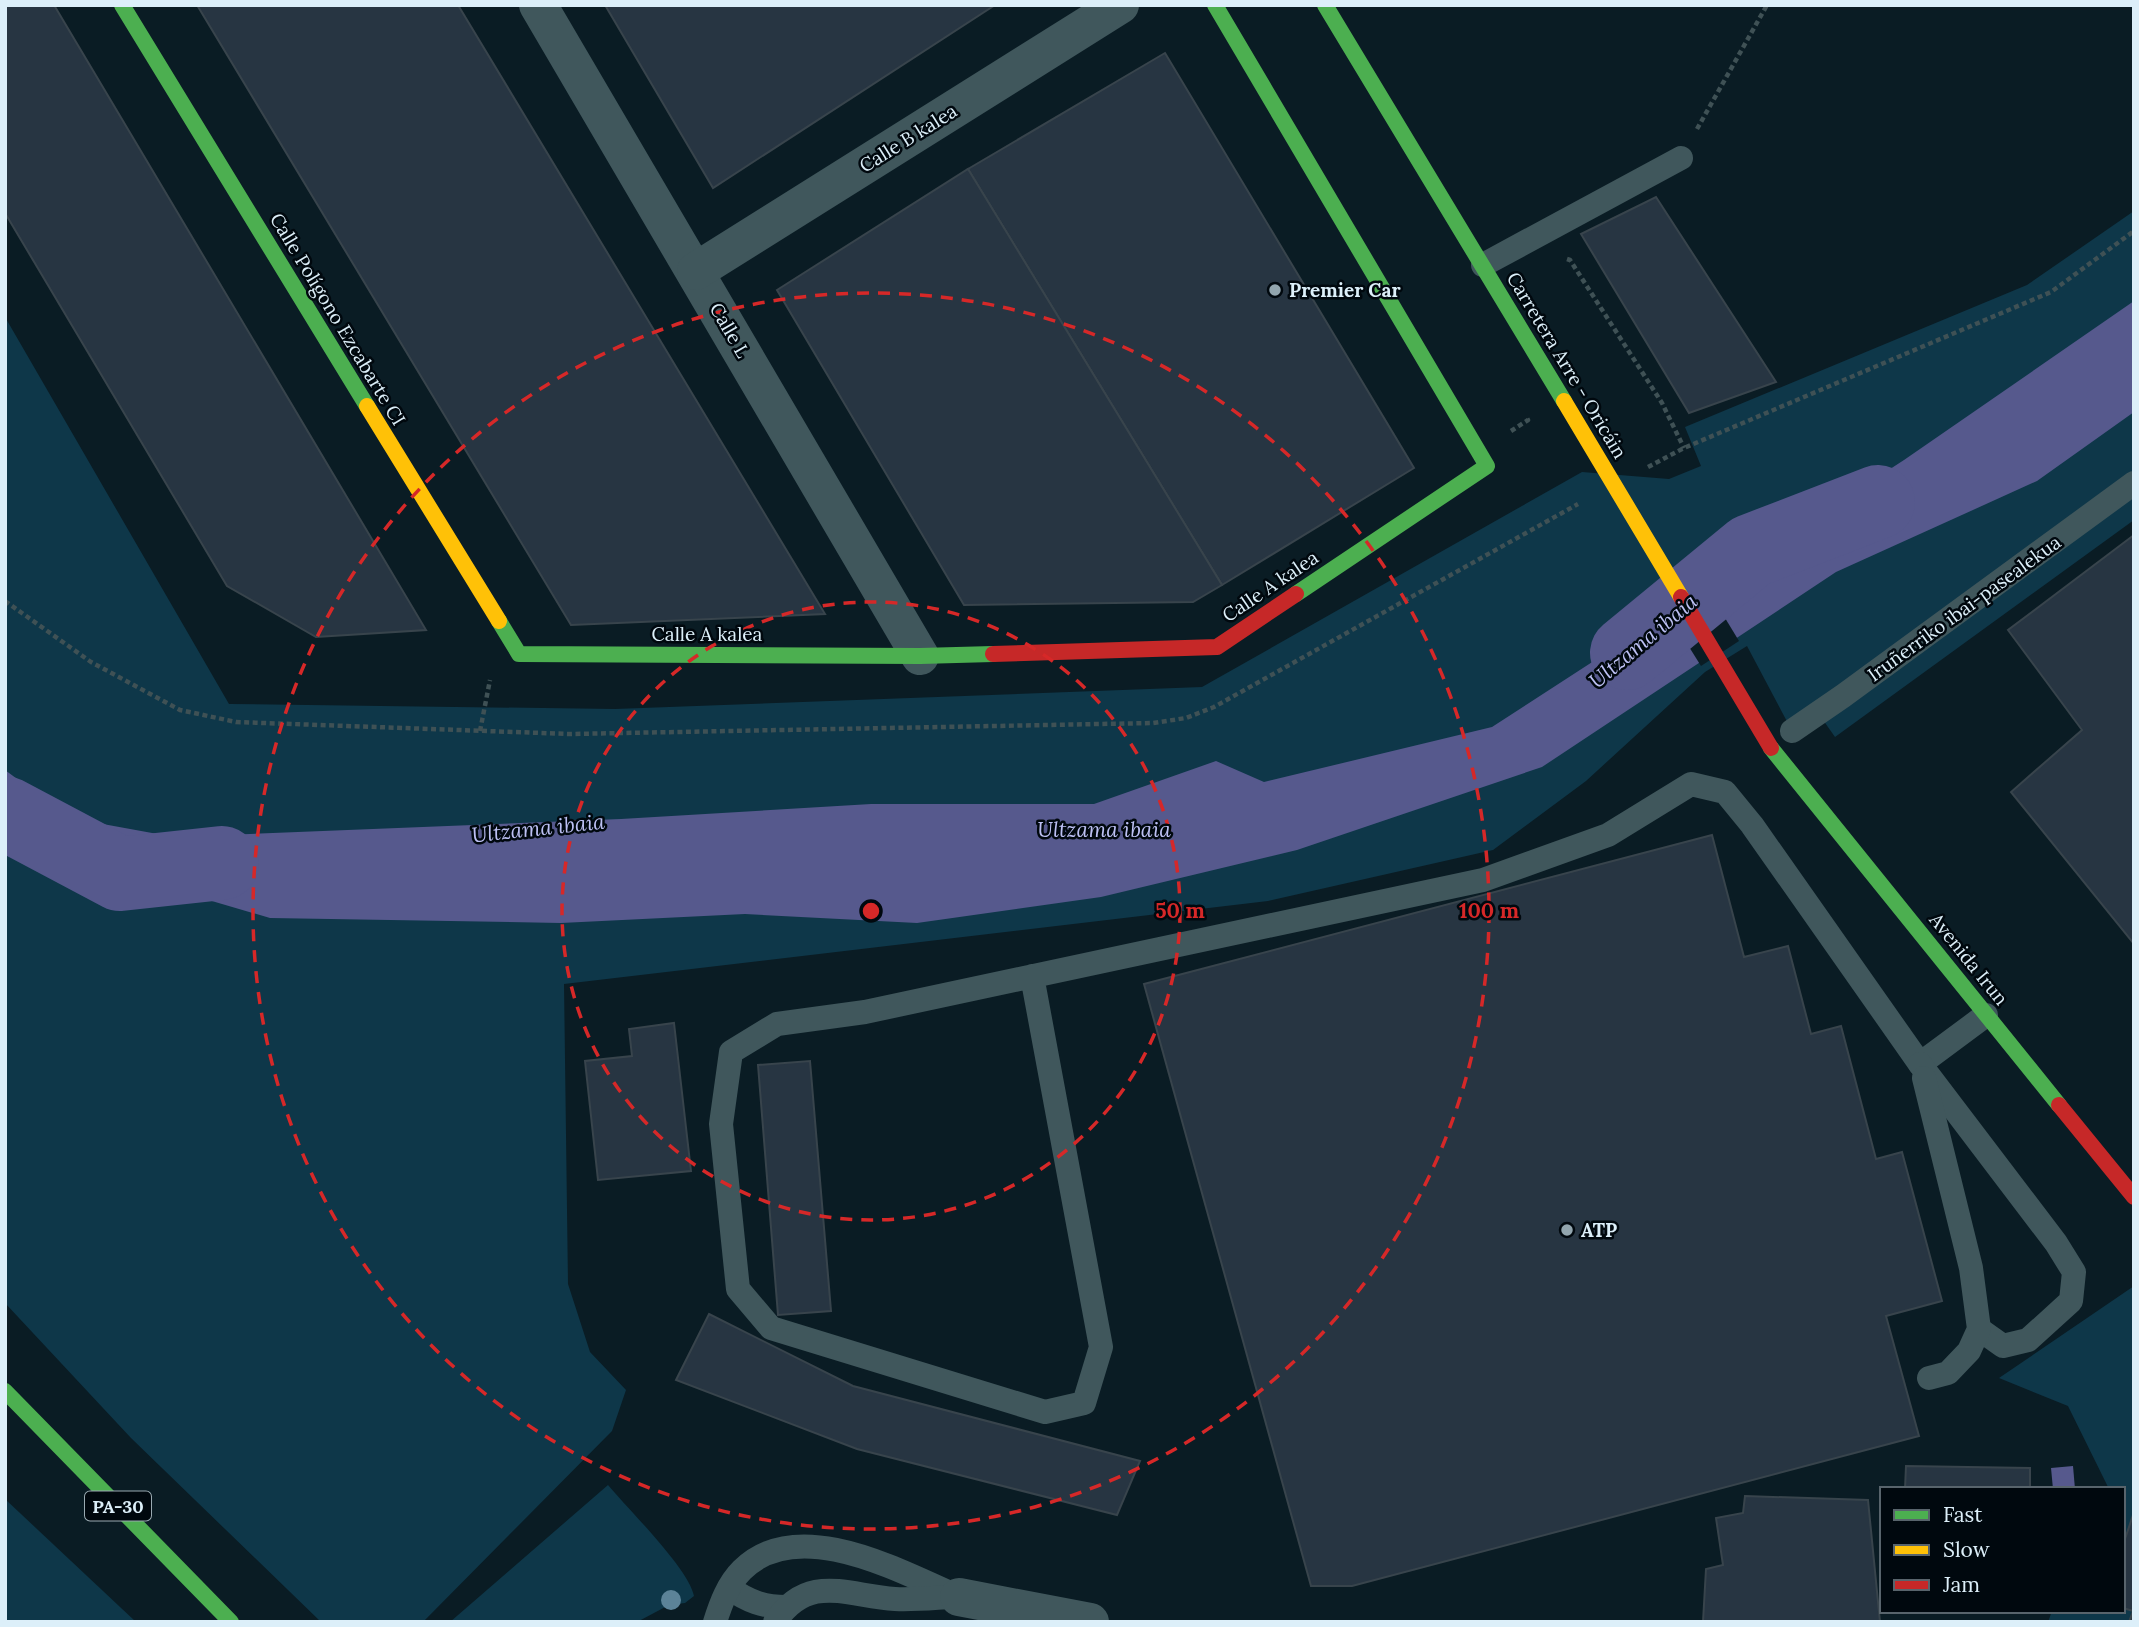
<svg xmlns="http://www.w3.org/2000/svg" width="2139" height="1627" font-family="Lora,serif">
  <rect width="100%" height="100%" fill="#0a1c24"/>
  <!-- green -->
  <g fill="#0e3749">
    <path d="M2134,211v309l-299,217 -19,-27 -24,21 -45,-85 -42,26 -119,109 -93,69 -225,51 -704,83 4,300 22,68 36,38 -14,41 -189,191h-102l-190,-184 -126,-135v-986l224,387 386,5 587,-22 380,-215 87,7 32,-13 -16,-39 342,-142z"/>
    <path d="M2134,1286v226l-11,33v-56h-14l-41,-83 -69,-28z"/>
    <path d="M608,1485c20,24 81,84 86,111l-9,7 -16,2 -32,17h-187z"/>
    <path d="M5,1499l131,123h-131z"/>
    <path d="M2123,1608l10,3 -4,11h-81l4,-11h71z"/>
  </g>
  <!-- water -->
  <g fill="#56598d">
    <path d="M2134,301v111l-97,69 -201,91 -294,195 -245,83 -196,47 -184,26 -172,-9 -184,9 -291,-5 -150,-44 -115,-61v-43l65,48 104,19 447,-18 250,-15h223l122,-43 48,21 228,-55 412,-267z"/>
    <path d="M2073,1466l2,23h-22l-2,-21z"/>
  </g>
  <!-- pier -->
  <path fill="#0a1c24" d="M1705,585l34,56 -38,25 -35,-56z"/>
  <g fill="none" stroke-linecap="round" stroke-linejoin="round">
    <!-- river -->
    <g stroke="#56598d" stroke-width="74">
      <path d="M1627,653l124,-102 127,-49"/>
      <path d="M5,813l115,61 102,-11"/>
    </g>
  </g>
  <!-- building -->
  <g fill="#273542" stroke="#38444c" stroke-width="2">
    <path d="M5,5h49l372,625 -110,7 -89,-51 -222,-373z"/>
    <path d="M197,5h261l367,609 -254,11z"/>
    <path d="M605,5h390l-282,183z"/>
    <path d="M1165,53l249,415 -192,117 -254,-416z"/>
    <path d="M968,169l254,416 -29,17 -229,3 -187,-315z"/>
    <path d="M1656,197l120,185 -87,31 -108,-179z"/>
    <path d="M2134,535v409l-123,-152 71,-62 -74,-100z"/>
    <path d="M1712,835l32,122 44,-11 23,88 30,-8 35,133 26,-7 40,149 -56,15 33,120 -567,150h-41l-167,-602z"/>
    <path d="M674,1023l17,148 -93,9 -13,-119 47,-5 -3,-27z"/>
    <path d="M810,1061l21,250 -53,4 -20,-250z"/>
    <path d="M709,1314l144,72 287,75 -23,54 -260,-66 -181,-69z"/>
    <path d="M1906,1466l124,2v21h-125z"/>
    <path d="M1745,1496l123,4 12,122h-177l3,-53 17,-4 -7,-47 27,-5z"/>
    <path d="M2134,1512v110h-5l4,-11 -10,-3v-63z"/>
  </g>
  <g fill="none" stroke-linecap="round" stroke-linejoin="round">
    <!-- path -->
    <g stroke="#3f5155" stroke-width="4.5" stroke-dasharray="5 3.5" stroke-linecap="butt">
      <path d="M1697,129l70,-124"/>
      <path d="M1567,259l3,1 92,143 22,45"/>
      <path d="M1511,431l17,-11 -1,-2"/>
      <path d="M1648,467l36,-19 367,-156 83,-61"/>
      <path d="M5,601l86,61 89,48 56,12 334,12 583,-11 33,-5 28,-11 364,-203"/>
      <path d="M480,731l10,-51"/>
    </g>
    <!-- lane -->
    <g stroke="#40575c" stroke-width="24">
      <path d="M1483,265l198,-107"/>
      <path d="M1792,731l51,-35 291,-213"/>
      <path d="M1032,976l69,371 -17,56 -39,9 -274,-84 -33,-39 -17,-165 10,-72 46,-28 88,-12 618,-132 125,-45 83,-51 34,8 27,33 168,239 66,-49"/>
      <path d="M1920,1064l136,179 18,29 -3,29 -43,39 -25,6 -24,-17"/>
      <path d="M1924,1078l47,190 8,61 -10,22 -21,22 -19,5"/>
      <path d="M729,1588c19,13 34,19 57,19"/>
      <path d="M715,1622c6,-19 13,-38 27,-52 56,-56 159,2 217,27"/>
      <path d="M775,1622c34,-50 72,-26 120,-23 18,1 38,-1 56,-2"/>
    </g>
    <!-- street -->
    <g stroke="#40575c" stroke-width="38">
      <path d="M538,5l382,651"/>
      <path d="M696,271l424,-266"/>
      <path d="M959,1597l131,25"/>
    </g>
    <!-- fast -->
    <g stroke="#4caf50" stroke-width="16">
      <path d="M122,5l245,401"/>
      <path d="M1215,5l272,461 -191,128"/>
      <path d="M1325,5l239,396"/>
      <path d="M499,621l20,33 401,2 73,-2"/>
      <path d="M1771,748l288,357"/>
      <path d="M5,1391l226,231"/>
    </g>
    <!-- slow -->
    <path stroke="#ffc107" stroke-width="16" d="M367,406l132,215"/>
    <!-- jam -->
    <g stroke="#c62828" stroke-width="16">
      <path d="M993,654l224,-7 79,-53"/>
      <path d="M2059,1105l75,92"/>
    </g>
    <!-- slow-bridge -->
    <path stroke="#ffc107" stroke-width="16" d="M1564,401l117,196"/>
    <!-- jam-bridge -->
    <path stroke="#c62828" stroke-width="16" d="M1681,597l90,151"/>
  </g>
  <!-- trees -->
  <circle fill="#5c8398" cx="671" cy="1600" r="10"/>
  <!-- distance rings -->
  <g fill="none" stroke="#d62828" stroke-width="3.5" stroke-dasharray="12 9">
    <circle cx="871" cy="911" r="309"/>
    <circle cx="871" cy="911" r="618"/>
  </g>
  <!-- markers -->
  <g fill="#92a5ae" stroke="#00080e" stroke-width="2.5">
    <circle cx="1275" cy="290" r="7"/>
    <circle cx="1567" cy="1230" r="7"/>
  </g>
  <g text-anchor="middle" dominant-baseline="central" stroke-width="5" stroke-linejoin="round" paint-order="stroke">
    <!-- shield labels -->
    <rect fill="#00080e" stroke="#9aaab2" stroke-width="2" x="85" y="1491.5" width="66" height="29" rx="5"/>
    <g font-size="18" font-weight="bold" fill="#dceff9">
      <text x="118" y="1506">PA-30</text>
    </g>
    <!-- street labels -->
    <g font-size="19" fill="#dceff9" stroke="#00080e">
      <text transform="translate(908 138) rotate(-32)">Calle B kalea</text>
      <text transform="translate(338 319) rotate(59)">Calle Polígono Ezcabarte CI</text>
      <text transform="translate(730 330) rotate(60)">Calle L</text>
      <text transform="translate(1567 365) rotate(59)">Carretera Arre - Oricáin</text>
      <text transform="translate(1270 586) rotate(-34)">Calle A kalea</text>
      <text transform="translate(1964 608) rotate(-36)">Iruñerriko ibai-pasealekua</text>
      <text x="707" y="634">Calle A kalea</text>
      <text transform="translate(1969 959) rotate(51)">Avenida Irun</text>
    </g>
    <!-- poi labels -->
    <g font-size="19" font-weight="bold" fill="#dceff9" stroke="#00080e" text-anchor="start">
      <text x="1289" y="290">Premier Car</text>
      <text x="1581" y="1230">ATP</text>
    </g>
    <!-- water labels -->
    <g font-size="21" font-style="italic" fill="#bdc1f4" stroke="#00080e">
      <text transform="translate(1643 641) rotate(-40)">Ultzama ibaia</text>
      <text transform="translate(538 828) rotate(-6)">Ultzama ibaia</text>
      <text x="1104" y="829">Ultzama ibaia</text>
    </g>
  </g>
  <circle cx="871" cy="911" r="10" fill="#d62828" stroke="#00080e" stroke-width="3.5"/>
  <g font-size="21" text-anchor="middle" font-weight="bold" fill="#d62828" stroke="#00080e" stroke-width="5" stroke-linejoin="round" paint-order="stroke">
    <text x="1180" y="918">50 m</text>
    <text x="1489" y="918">100 m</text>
  </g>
  <!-- border -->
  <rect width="2139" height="1627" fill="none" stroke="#dceff9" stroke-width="14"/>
  <!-- legend -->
  <rect x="1880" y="1487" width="245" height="126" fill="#00080e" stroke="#58646c" stroke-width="2"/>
  <rect x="1894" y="1510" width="35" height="10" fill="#4caf50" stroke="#58646c" stroke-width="2"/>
  <text x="1943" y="1522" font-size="21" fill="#dceff9">Fast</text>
  <rect x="1894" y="1545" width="35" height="10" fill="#ffc107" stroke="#58646c" stroke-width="2"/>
  <text x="1943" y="1557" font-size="21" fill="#dceff9">Slow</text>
  <rect x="1894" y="1580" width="35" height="10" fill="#c62828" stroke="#58646c" stroke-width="2"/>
  <text x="1943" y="1592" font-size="21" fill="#dceff9">Jam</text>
</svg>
